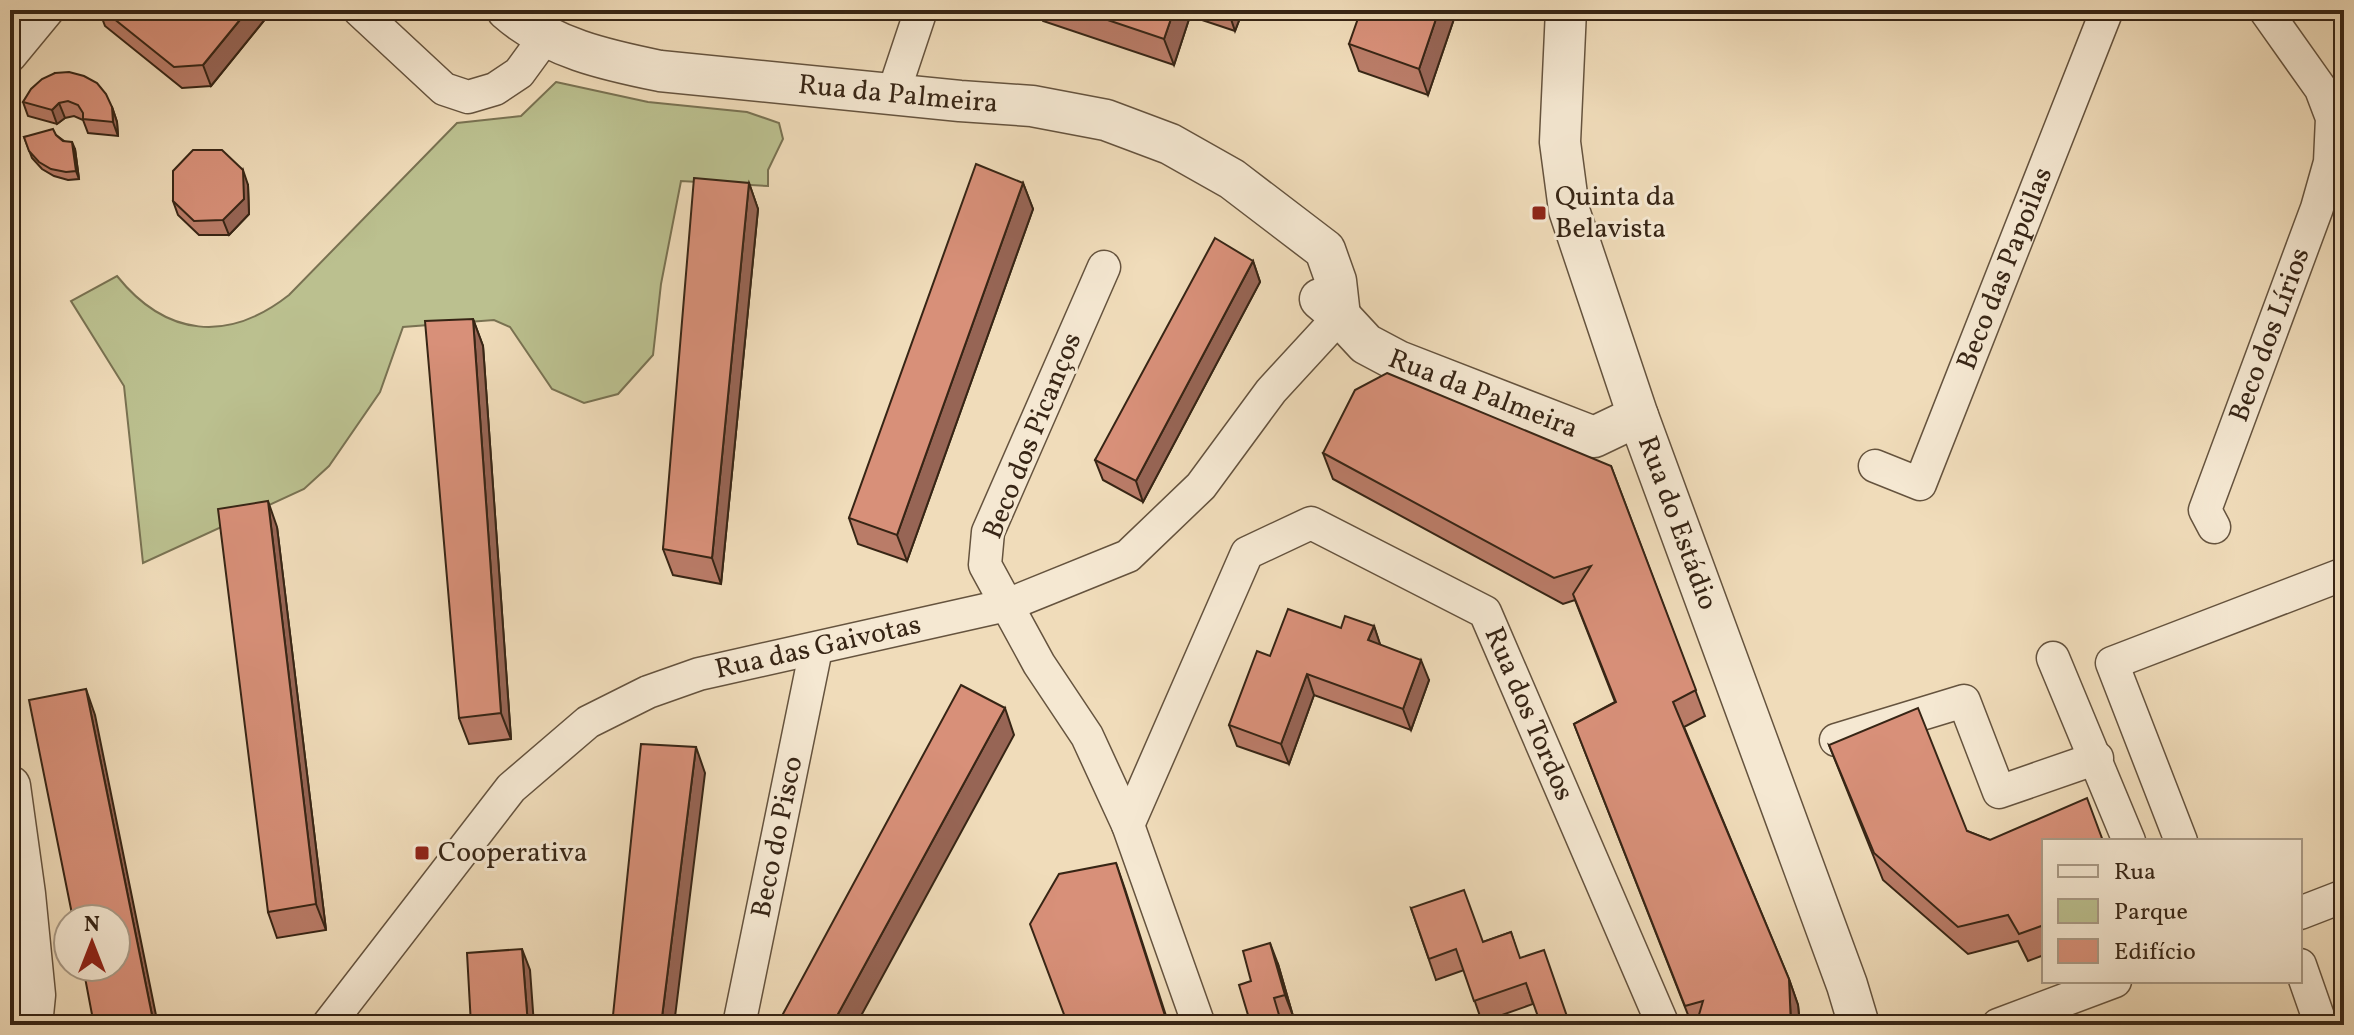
<svg xmlns="http://www.w3.org/2000/svg" width="2354" height="1035" font-family="Vollkorn,serif">
  <rect width="100%" height="100%" fill="#f0dcba"/>
  <filter id="stains"><feTurbulence type="fractalNoise" baseFrequency=".0025" numOctaves="4"/><feColorMatrix values="0 0 0 0 .2 0 0 0 0 .09 0 0 0 0 .02 0 0 0 .5 -.17"/></filter>
  <radialGradient id="worn" r=".72"><stop offset=".6" stop-color="#630" stop-opacity="0"/><stop offset="1" stop-color="#630" stop-opacity=".3"/></radialGradient>
  <!-- green -->
  <path fill="#bbc08f" stroke="#797252" stroke-width="2" d="M556,82l92,20 99,10 32,11 4,16 -15,31v16l-87,-5 -20,103 -8,71 -35,39 -34,9 -32,-14 -42,-62 -16,-7 -91,7 -23,65 -51,74 -25,23 -161,74 -19,-177 -53,-85 46,-25c49,61 111,67 172,19l168,-172 64,-7z"/>
  <g fill="none" stroke-linecap="round" stroke-linejoin="round">
    <defs>
      <g id="minor">
        <path d="M359,10l85,79 24,8 27,-8 24,-16 27,-37"/>
        <path d="M10,56l38,-46"/>
        <path d="M893,94l28,-84"/>
        <path d="M1104,267l-116,265 -3,33 54,99 48,72 41,89 71,200"/>
        <path id="s1" d="M1875,466l45,18 187,-474"/>
        <path id="s2" d="M2214,527l-9,-17 112,-302 13,-46 2,-44 -11,-29 -56,-79"/>
        <path d="M2053,658l76,183"/>
        <path d="M1836,740l128,-39 35,91 98,-34"/>
        <path id="s3" d="M1128,825l119,-272 64,-30 174,89 178,413"/>
        <path d="M2181,841l-69,-178 232,-89"/>
        <path d="M2300,913l44,-17"/>
        <path d="M2300,965l21,60"/>
        <path id="s4" d="M328,1025l183,-237 77,-66 60,-30 51,-18 308,-69 121,-49 73,-70 70,-95 69,-75"/>
        <path id="s5" d="M739,1025l77,-376"/>
        <path d="M1998,1025l117,-44"/>
      </g>
      <g id="tertiary">
        <path id="s6" d="M507,10c43,38 99,50 153,61l300,30 72,5 74,14 64,24 62,35 93,71 11,31 4,35"/>
        <path id="s7" d="M1566,10l-6,132 9,68 69,206 209,569 12,40"/>
        <path id="s8" d="M1320,299l20,17 26,28 32,17 196,76 44,-21"/>
        <path d="M10,786l15,108 10,101 -3,30"/>
      </g>
    </defs>
    <!-- minor casing -->
    <use href="#minor" stroke="#65533e" stroke-width="35"/>
    <!-- tertiary casing -->
    <use href="#tertiary" stroke="#65533e" stroke-width="43"/>
    <!-- minor -->
    <use href="#minor" stroke="#f5e8d2" stroke-width="32"/>
    <!-- tertiary -->
    <use href="#tertiary" stroke="#f5e8d2" stroke-width="40"/>
  </g>
  <!-- wall -->
  <g fill="#ba7c68" stroke="#372515" stroke-width="2">
    <path d="M99,10h164l3,8 -55,68 -29,2 -77,-62z"/>
    <path d="M1039,10h204l-8,21 -45,-15 -16,49 -131,-44z"/>
    <path d="M1457,10l-29,85 -69,-24 -10,-27z"/>
    <path d="M55,73l57,34 5,15 1,14 -30,-3 -5,-13 -9,-4 -9,2 -8,6 -29,-8 -5,-14z"/>
    <path d="M56,135l19,14 4,30 -11,1 -14,-4 -12,-7 -10,-11 -8,-21z"/>
    <path d="M749,183l9,26 -37,375 -48,-9 -10,-26z"/>
    <path d="M1023,183l10,26 -126,352 -49,-17 -9,-26z"/>
    <path d="M248,185l1,29 -20,21h-30l-21,-20 -5,-14z"/>
    <path d="M1253,261l7,21 -117,220 -40,-22 -8,-20z"/>
    <path d="M473,319l10,27 28,393 -42,5 -10,-26z"/>
    <path d="M1323,453l288,13 94,250 -21,11 105,252 9,26 2,20h-108l-118,-301 41,-22 -40,-102 -12,4 -230,-125z"/>
    <path d="M277,527l49,403 -49,8 -9,-26z"/>
    <path d="M1374,626l6,19 49,35 -18,50 -97,-35 -25,69 -52,-18 -8,-21 41,-69 71,-28z"/>
    <path d="M1829,745l138,86 23,9 54,1v114l-16,6 -10,-20 -50,13 -85,-74z"/>
    <path d="M1411,908l72,34 28,-10 22,72 -51,18 -18,-52 -28,10z"/>
    <path d="M1278,964l15,52 -11,3 -31,-38z"/>
  </g>
  <!-- shaded-wall -->
  <g fill="#976555" stroke="#372515" stroke-width="2">
    <path d="M248,10h15l3,8 -55,68 -8,-21z"/>
    <path d="M1174,10h14l2,6 -16,49 -10,-26z"/>
    <path d="M1228,10h15l-8,21z"/>
    <path d="M1439,10h18l-29,85 -9,-26z"/>
    <path d="M59,103l6,15 -8,6 -5,-14z"/>
    <path d="M112,107l5,15 1,14 -5,-14z"/>
    <path d="M72,142l3,7 4,30 -3,-8z"/>
    <path d="M243,170l5,15 1,29 -20,21 -6,-15z"/>
    <path d="M749,183l9,26 -37,375 -9,-26z"/>
    <path d="M1023,183l10,26 -126,352 -10,-26z"/>
    <path d="M1253,261l7,21 -117,220 -7,-21z"/>
    <path d="M473,319l10,27 28,393 -10,-26z"/>
    <path d="M268,501l9,26 49,403 -10,-26z"/>
    <path d="M1374,626l7,21 -13,-7z"/>
    <path d="M1421,660l8,20 -18,50 -8,-21z"/>
    <path d="M1307,674l7,21 -25,69 -8,-20z"/>
    <path d="M86,689l9,26 63,310h-4z"/>
    <path d="M1005,708l9,27 -158,290h-24z"/>
    <path d="M696,747l9,26 -31,252h-13z"/>
    <path d="M1116,863l9,26 44,136h-1z"/>
    <path d="M1270,943l8,21 15,52 -8,-21z"/>
    <path d="M522,949l8,21 4,55h-6z"/>
    <path d="M1789,979l9,26 2,20h-9z"/>
  </g>
  <!-- building -->
  <g fill="#d89079" stroke="#372515" stroke-width="2">
    <path d="M103,10h145l-45,55 -29,2z"/>
    <path d="M1078,10h96l-10,29z"/>
    <path d="M1361,10h78l-20,59 -70,-25z"/>
    <path d="M69,72l15,4 13,7 9,11 6,13 1,15 -30,-3v-6l-5,-8 -10,-4 -9,2 -7,7 -29,-8 8,-13 11,-10 13,-6z"/>
    <path d="M53,129l3,6 7,6 9,1 4,29 -10,1 -15,-3 -12,-7 -10,-11 -5,-14z"/>
    <path d="M193,150h29l21,20 1,29 -21,21 -29,1 -21,-20v-30z"/>
    <path d="M976,164l47,19 -126,352 -48,-17z"/>
    <path d="M694,178l55,5 -37,375 -49,-9z"/>
    <path d="M1215,238l38,23 -117,220 -41,-21z"/>
    <path d="M473,319l28,394 -42,5 -34,-397z"/>
    <path d="M1387,373l224,93 85,224 -23,12 116,277 2,46h-95l7,-24 -18,5 -111,-282 42,-22 -43,-108 18,-28 -37,12 -231,-125 32,-63z"/>
    <path d="M268,501l48,403 -48,8 -50,-403z"/>
    <path d="M1288,609l53,19 4,-12 29,10 -6,14 53,20 -18,49 -96,-35 -26,70 -52,-19 28,-74 13,5z"/>
    <path d="M961,685l44,23 -173,317h-55z"/>
    <path d="M86,689l68,336h-60l-11,-58h33v-48h-43l-44,-219z"/>
    <path d="M1918,708l49,123 23,9 97,-42 16,43h-59v84l-25,9 -11,-19 -50,12 -84,-74 -45,-108z"/>
    <path d="M641,744l55,3 -35,278h-49z"/>
    <path d="M1116,863l52,162h-100l-38,-101 29,-50z"/>
    <path d="M1464,890l19,52 28,-10 9,26 24,-8 26,75h-29l-15,-42 -52,18 -18,-52 -27,10 -18,-51z"/>
    <path d="M1270,943l15,52 -11,3 8,27h-31l-12,-40 12,-4 -8,-30z"/>
    <path d="M522,949l6,76h-57l-4,-72z"/>
  </g>
  <!-- markers -->
  <g fill="#8f2418" stroke="#f5e8d2" stroke-width="3">
    <rect x="1531" y="205" width="16" height="16" rx="4"/>
    <rect x="414" y="845" width="16" height="16" rx="4"/>
  </g>
  <g text-anchor="middle" dominant-baseline="central" stroke-width="6" stroke-linejoin="round" paint-order="stroke">
    <!-- street labels -->
    <g font-size="28" fill="#372515" stroke="#f5e8d2">
      <text stroke="none"><textPath href="#s6" startOffset="406">Rua da Palmeira</textPath></text>
      <text stroke="none"><textPath href="#s1" startOffset="280">Beco das Papoilas</textPath></text>
      <text stroke="none"><textPath href="#s2" startOffset="206">Beco dos Lírios</textPath></text>
      <text stroke="none"><textPath href="#s8" startOffset="192">Rua da Palmeira</textPath></text>
      <text transform="translate(1033 436) rotate(-68)">Beco dos Picanços</text>
      <text stroke="none"><textPath href="#s7" startOffset="532">Rua do Estádio</textPath></text>
      <text stroke="none"><textPath href="#s4" startOffset="644">Rua das Gaivotas</textPath></text>
      <text stroke="none"><textPath href="#s3" startOffset="674">Rua dos Tordos</textPath></text>
      <text stroke="none"><textPath href="#s5" startOffset="192">Beco do Pisco</textPath></text>
    </g>
    <!-- poi labels -->
    <g font-size="28" fill="#372515" stroke="#f5e8d2" text-anchor="start">
      <text x="1555" y="197">Quinta da<tspan x="1555" dy="32">Belavista</tspan></text>
      <text x="438" y="853">Cooperativa</text>
    </g>
  </g>
  <!-- margin -->
  <rect width="2354" height="1035" fill="none" stroke="#f0dcba" stroke-width="40"/>
  <rect x="12" y="12" width="2330" height="1011" fill="none" stroke="#372515" stroke-width="4"/>
  <rect x="20" y="20" width="2314" height="995" fill="none" stroke="#372515" stroke-width="2"/>
  <!-- legend -->
  <rect x="2042" y="839" width="260" height="144" fill="#f5e8d2" stroke="#a99a86" stroke-width="2"/>
  <rect x="2058" y="865" width="40" height="12" fill="#f5e8d2" stroke="#a99a86" stroke-width="2"/>
  <text x="2114" y="879" font-size="24" fill="#372515">Rua</text>
  <rect x="2058" y="899" width="40" height="24" fill="#bbc08f" stroke="#a99a86" stroke-width="2"/>
  <text x="2114" y="919" font-size="24" fill="#372515">Parque</text>
  <rect x="2058" y="939" width="40" height="24" fill="#d89079" stroke="#a99a86" stroke-width="2"/>
  <text x="2114" y="959" font-size="24" fill="#372515">Edifício</text>
  <!-- north arrow -->
  <g transform="translate(92 943)"><circle r="38" fill="#f5e8d2" stroke="#a99a86" stroke-width="2"/>
  <path d="M0-6L14 30L0 20L-14 30Z" fill="#8f2418"/>
  <text y="-12" font-size="22" font-weight="bold" text-anchor="middle" fill="#372515">N</text>
  </g>
  <rect width="100%" height="100%" filter="url(#stains)"/>
  <rect width="100%" height="100%" fill="url(#worn)"/>
</svg>
